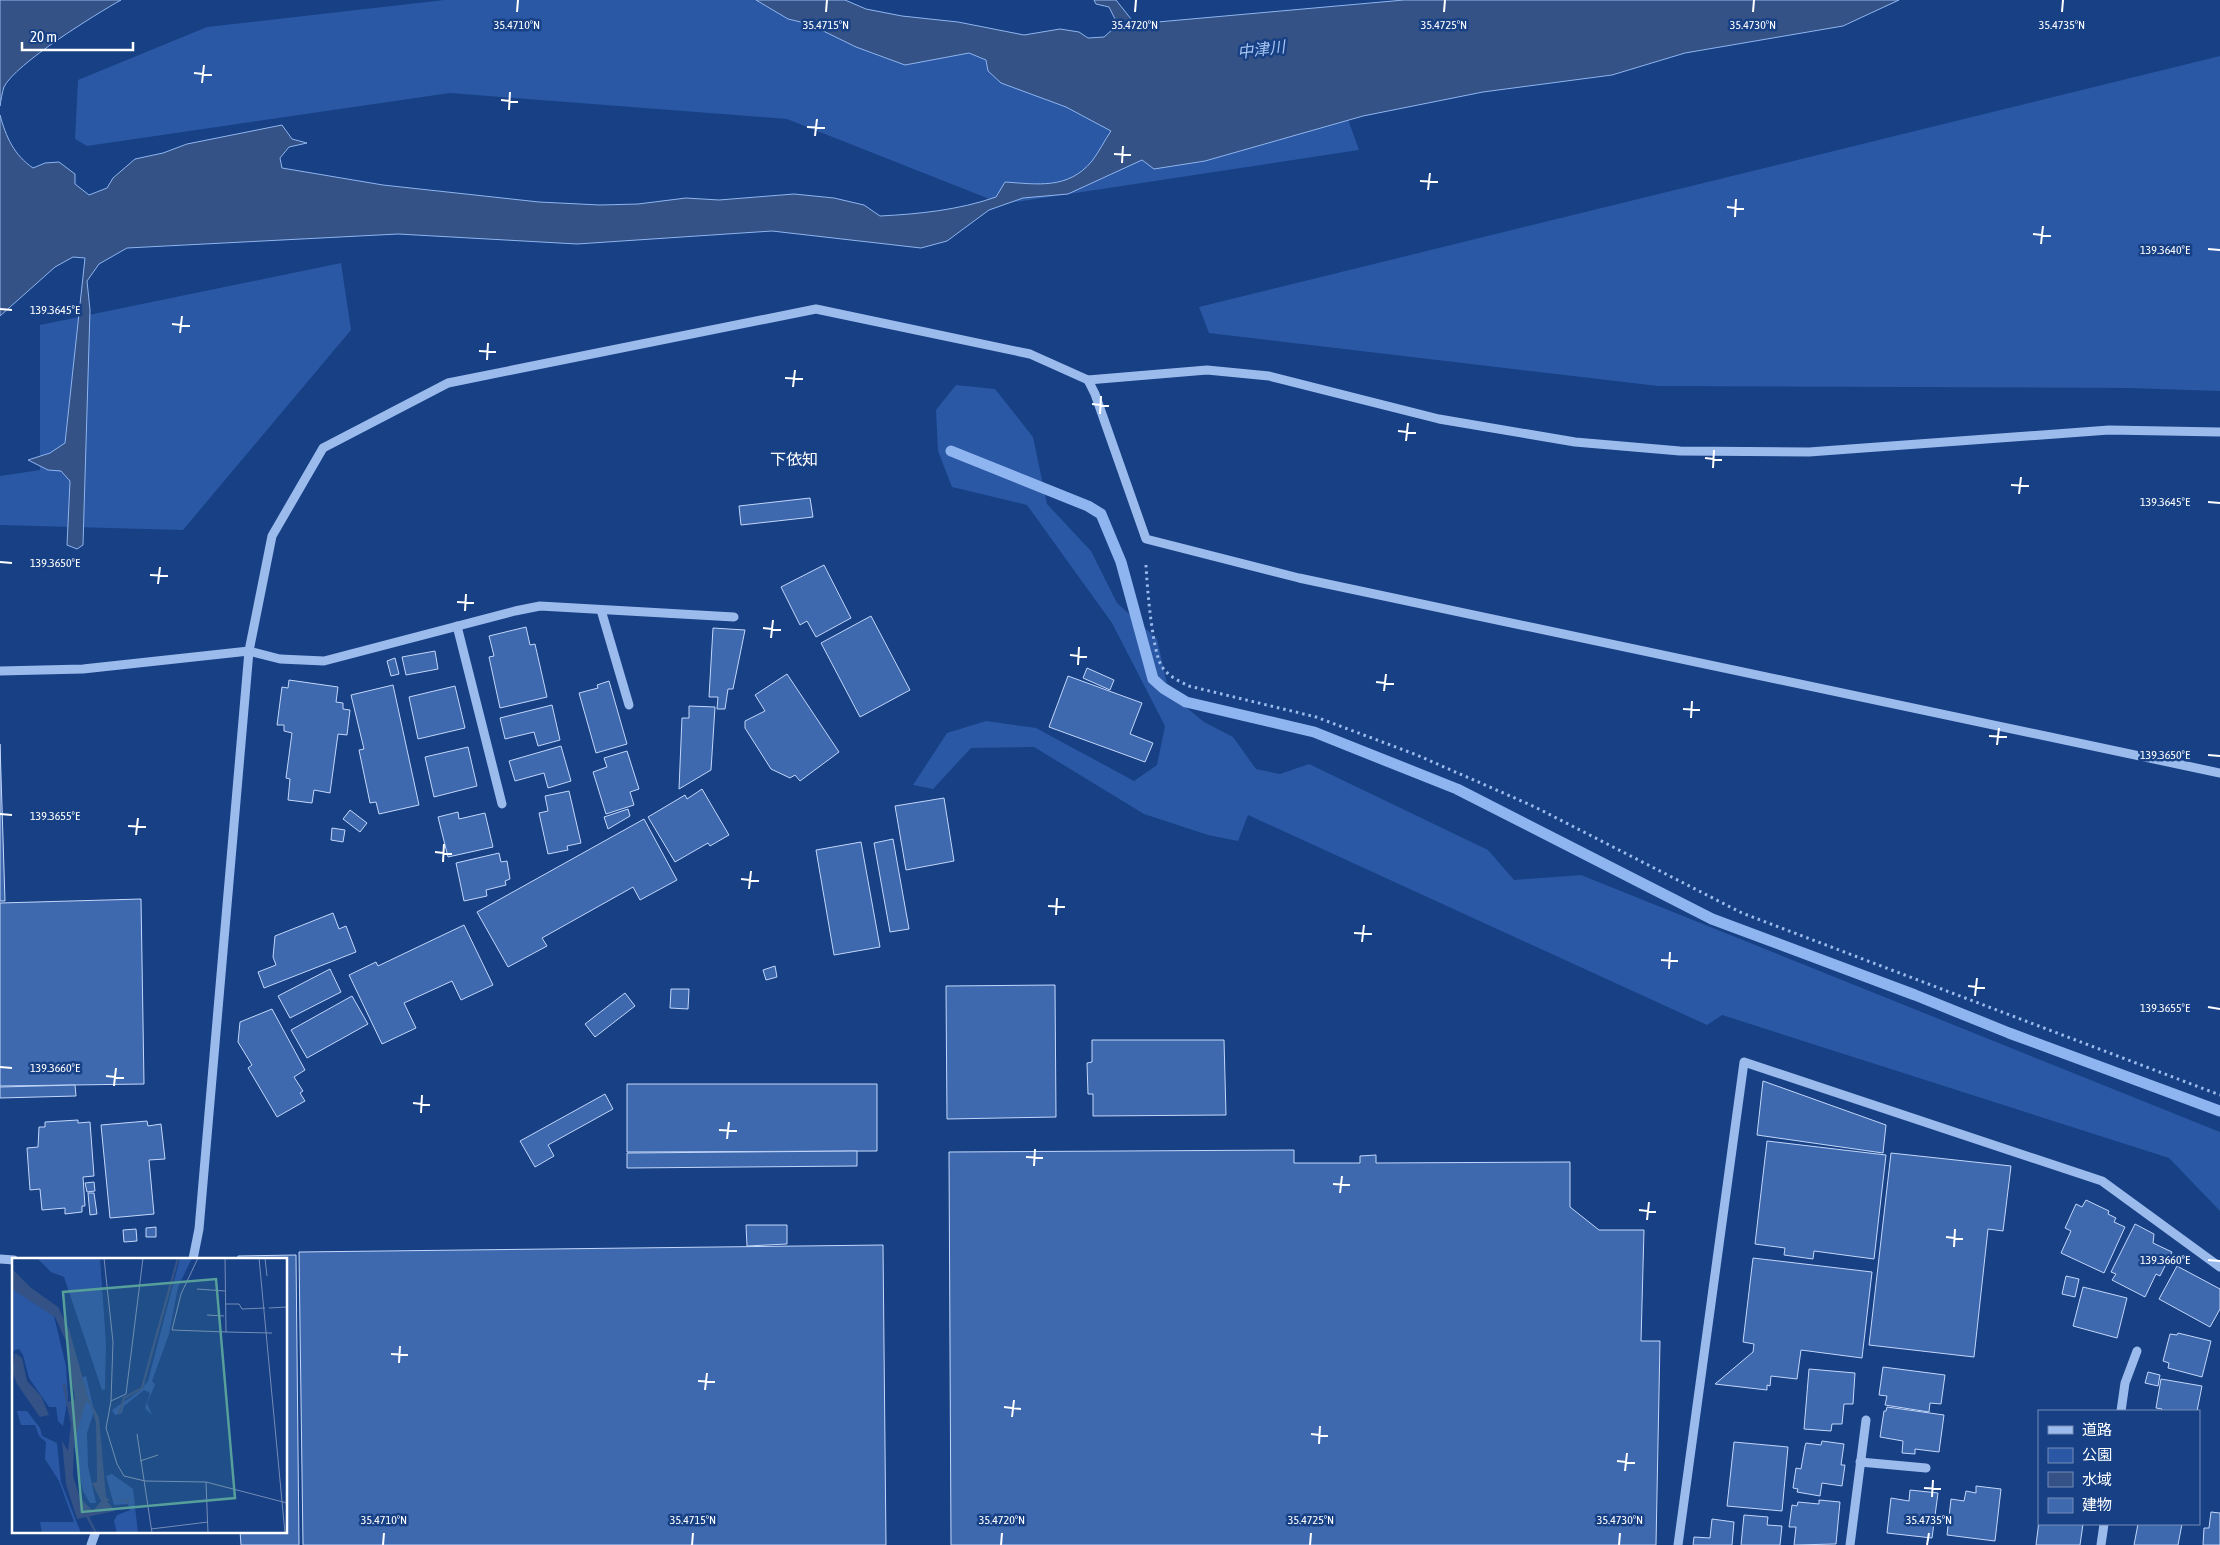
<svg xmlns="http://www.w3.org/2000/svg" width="2220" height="1545" font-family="'Asap Condensed','Noto Sans JP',sans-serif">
  <rect width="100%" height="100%" fill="#174085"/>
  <!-- green -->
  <g fill="#2a58a4">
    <path d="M444,0h334l563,100 18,50 -357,54 -215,-85 -337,-26 -363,53 -12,-7 3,-59 129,-53z"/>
    <path d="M2220,56v335l-91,-3 -471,-2 -449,-53 -10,-26z"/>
    <path d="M341,263l10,67 -168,200 -183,-5v-49l40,-6v-145z"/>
    <path d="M956,385l39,4 38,48 14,67 44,47 26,52 40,36 12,54 35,29 29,15 23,32 24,5 29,-10 179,86 26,30 67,-5 639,257v79l-51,-53 -447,-143 -15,10 -459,-210 -10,26 -30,-6 -64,-21 -110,-67 -63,1 -38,41 -20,-4 34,-52 39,-12 50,7 98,53 23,-16 8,-39 -53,-103 -85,-118 -75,-18 -14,-36 -2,-41z"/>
  </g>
  <!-- water -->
  <g fill="#345285" stroke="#8fb5f0">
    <path d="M0,0h121c-25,14 -106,64 -117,87 -2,6 -3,13 -4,19z"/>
    <path d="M756,0h89l21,9 36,7 56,6 66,13 36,-6 19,3 9,6 16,-1 9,-8 2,-10 -6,-12 -13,-3 -2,-4h22l19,24 269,-24h495l-56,26 -158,27 -73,22 -129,17 -120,24 -158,45 -51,8 -12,-9 -74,34 -45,4 -34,12 -42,31 -26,7 -149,-17 -195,13 -179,-10 -271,14 -28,16 -12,17 3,29 -7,235 -6,4 -10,-4 3,-64 -9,-10 -13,-1 -20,-10 22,-7 15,-10 20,-185 -12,-1 -18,10 -55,49v-201c6,22 14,40 33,53l12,-5 14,-1 16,12v10l14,11 18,-7 6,-10 22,-19 28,-6 24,-9 95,-19 10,14 15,4 -18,4 -9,11 2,10 101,17 156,17 61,3 38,-1 48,-6 33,2 75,-6 40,4 30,7 16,11c39,-2 79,-6 116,-19l9,-15c32,2 63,8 87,-21 7,-9 12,-20 19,-30l-45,-24 -65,-24 -13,-12 -2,-11 -17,-7 -64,12 -49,-18 -47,-23 -21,-5z"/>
  </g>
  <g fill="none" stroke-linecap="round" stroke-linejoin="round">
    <!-- stream -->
    <path stroke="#8fb5f0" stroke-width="11" d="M951,451l137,55 13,8 20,48 32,117 10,9 23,14 128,30 143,57 255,130 203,76 94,38 211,78"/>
  </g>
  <!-- building -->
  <g fill="#3f69af" stroke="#c2d7fa">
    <path d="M810,498l3,19 -72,8 -2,-19z"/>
    <path d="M824,565l27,53 -35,19 -9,-16 -7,4 -19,-38z"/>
    <path d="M871,616l39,74 -50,27 -39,-74z"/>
    <path d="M526,627l4,18 5,-1 12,53 -47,11 -11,-51 5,-1 -5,-20z"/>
    <path d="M713,628l32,2 -12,59h-5l-3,20h-8l1,-12h-9z"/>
    <path d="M435,651l3,18 -32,6 -4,-18z"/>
    <path d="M395,658l4,16 -8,2 -4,-15z"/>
    <path d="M1087,668l27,12 -4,10 -27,-12z"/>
    <path d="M787,674l52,78 -39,29 -5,-6 -5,3 -19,-9 -26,-41v-7l20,-10 -10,-16z"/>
    <path d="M1068,676l74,27 -12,31 23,9 -8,19 -96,-35z"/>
    <path d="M289,680l49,7 -2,15 7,1v6l7,1 -3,25 -9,-1 -8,59 -16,-3 -2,13 -24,-3 2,-21 -4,-1 6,-45 -8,-2v-6h-7l5,-38 6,1z"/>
    <path d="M609,681l18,63 -31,9 -17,-60 19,-5 -1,-3z"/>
    <path d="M393,685l26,120 -40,9 -3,-12 -6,1 -11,-53 5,-1 -13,-54z"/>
    <path d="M455,686l10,42 -47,11 -9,-42z"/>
    <path d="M552,705l8,35 -22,6 -4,-14 -29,7 -5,-21z"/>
    <path d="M689,706l26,1 -4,63 -32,19 3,-71h7z"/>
    <path d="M0,744l5,157h-5z"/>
    <path d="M561,746l10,35 -23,7 -4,-15 -29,8 -6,-20z"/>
    <path d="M468,747l9,39 -43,11 -9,-40z"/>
    <path d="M627,751l12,38 -9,3 4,13 -28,9 -13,-42 14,-5 -3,-9z"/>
    <path d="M702,789l27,46 -19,11 -2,-3 -33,19 -27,-45 37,-22 2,4z"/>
    <path d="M569,791l12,52 -14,3 1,4 -20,4 -9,-41 9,-2 -3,-15z"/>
    <path d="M944,798l10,63 -48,9 -11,-64z"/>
    <path d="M628,809l2,7 -22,13 -4,-12z"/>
    <path d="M350,810l17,13 -7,9 -17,-13z"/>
    <path d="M458,812l1,7 26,-6 8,34 -45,10 -10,-40z"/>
    <path d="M644,819l33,61 -37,20 -7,-13 -91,51 5,8 -39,21 -31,-55z"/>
    <path d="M332,828l13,2 -2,12 -12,-2z"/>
    <path d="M893,839l16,90 -19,3 -16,-89z"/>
    <path d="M861,842l19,105 -46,8 -18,-105z"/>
    <path d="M499,853l2,9 6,-1 3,18 -5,2 1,4 -20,5 1,6 -23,5 -8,-38z"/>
    <path d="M141,899l3,185 -144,2v-183z"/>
    <path d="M333,913l6,16 7,-3 10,26 -92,36 -6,-16 18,-7 -3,-8 2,-21z"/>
    <path d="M464,925l29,60 -32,15 -9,-19 -48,22 12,25 -34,16 -33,-69 27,-13 2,4z"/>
    <path d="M775,966l2,11 -11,3 -3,-10z"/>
    <path d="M330,969l11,23 -51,26 -12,-22z"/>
    <path d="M1055,985l1,132 -109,2 -1,-133z"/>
    <path d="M671,989h18l-1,20 -18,-1z"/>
    <path d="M625,993l10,13 -40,31 -10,-13z"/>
    <path d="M352,996l16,28 -61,34 -16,-28z"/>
    <path d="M272,1009l33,61 -11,7 9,14 -3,2 5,8 -28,16 -29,-49 4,-3 -14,-23 2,-20z"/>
    <path d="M1092,1040h132l2,75 -133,1v-22h-5l-1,-31 5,-1z"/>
    <path d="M1763,1081l123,44 -3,28 -126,-18z"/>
    <path d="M627,1084h250v67l-250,1z"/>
    <path d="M75,1085l1,11 -76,2v-11z"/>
    <path d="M605,1094l8,15 -65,36 6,11 -19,11 -15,-26z"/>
    <path d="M78,1120v3l12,-1 4,54 -11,1 2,29h-3v6l-17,2v-6l-23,2 -2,-21 -10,1 -3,-42 11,-1 1,-20h6v-5z"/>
    <path d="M147,1121l1,5 13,-2 4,35 -16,1 5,54 -44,4 -9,-93z"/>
    <path d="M1767,1141l119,14 -12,104 -60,-8 -1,8 -29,-4 1,-7 -30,-4z"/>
    <path d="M1294,1150v13h66v-7l16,-1v8l194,-1v45l29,23h45l-3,111h19l-4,204h-705l-2,-393z"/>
    <path d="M857,1151v15l-230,2v-15z"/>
    <path d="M1891,1153l120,13 -8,65 -15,-2 -14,128 -105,-12z"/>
    <path d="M94,1182l1,9 -8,1 -2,-9z"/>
    <path d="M88,1193h6l3,21 -7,1z"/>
    <path d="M2086,1200l23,11 -1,3 8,4 -2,4 11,5 -21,46 -43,-20 10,-22 -6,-3 11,-24 6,3z"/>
    <path d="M2135,1224l19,10 -1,9 19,9 -12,24 -4,-2 -11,23 -33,-17 4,-6 -5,-2z"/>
    <path d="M746,1225h41v19l-40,2z"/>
    <path d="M156,1227v10h-10v-9z"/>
    <path d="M136,1229l1,12 -13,1 -1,-12z"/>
    <path d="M883,1245l3,300h-583l-4,-293z"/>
    <path d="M296,1255l3,290h-58l-1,-14h46v-272h-48v-3z"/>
    <path d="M1753,1258l119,14 -10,86 -61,-8 -4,29 -26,-3 -1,10 -3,-1v5l-52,-6 38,-32 1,-8 -11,-2z"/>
    <path d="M2177,1266l43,23v20l-10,18 -51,-28z"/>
    <path d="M2066,1276l13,3 -4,18 -13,-3z"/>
    <path d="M2083,1287l44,11 -10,40 -44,-12z"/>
    <path d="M2178,1333l33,8 -9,36 -34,-9 1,-5 -6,-2 7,-27 7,1z"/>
    <path d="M1883,1367l62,8 -4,29 -11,-1 -1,9 -44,-7 2,-9 -8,-1z"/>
    <path d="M1809,1369l46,4 -2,31h-9l-2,20h-10l-1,7 -27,-2z"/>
    <path d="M2148,1372l12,3 -2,11 -13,-3z"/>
    <path d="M2161,1379l41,7 -5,25h-36l1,-2 -6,-1z"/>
    <path d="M1887,1407l57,8 -5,37 -24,-3v5l-13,-1 1,-12 -23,-4 4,-26h2z"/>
    <path d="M1822,1441l22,3 -3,21h4l-3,21 -20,-3 -2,13 -23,-4 1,-3 -5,-1 3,-20 5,1 4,-23 1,-3 15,2z"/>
    <path d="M1734,1442l54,5 -6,64 -55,-5z"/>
    <path d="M1976,1486l25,3 -6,52 -48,-6 4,-36 13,2 2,-10 10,2z"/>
    <path d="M1910,1490l28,3 -6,45 -45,-5 4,-35 18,3z"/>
    <path d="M1819,1500l21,2 -4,42 -42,1 2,-18h-7l3,-22 5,1 1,-4 21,2z"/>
    <path d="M2211,1512l9,1v32h-17l1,-17h5z"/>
    <path d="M1744,1515l24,2 -1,8 15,1 -2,19h-39z"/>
    <path d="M1712,1519l22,3 -2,23h-39l1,-8 16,1z"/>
    <path d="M2039,1521v3h44l-3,21h-44z"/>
    <path d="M2138,1524h44l-4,21h-44z"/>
  </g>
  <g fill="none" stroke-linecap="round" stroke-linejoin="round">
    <!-- path -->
    <path stroke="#9cbbed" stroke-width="3" stroke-dasharray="2.5 4" stroke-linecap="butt" d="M1146,565c1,21 6,83 15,100 6,11 18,16 28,21l127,31 101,38 118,52 207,106 478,182"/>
    <!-- minor -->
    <g stroke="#9cbbed" stroke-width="9">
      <path d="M1088,380l7,14 51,145 153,39 921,195"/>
      <path d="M601,610l28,95"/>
      <path d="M457,626l45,178"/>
      <path d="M0,671l83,-2 166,-18 31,8 44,2 191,-50 25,-5 194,11"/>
      <path d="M0,1259l14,1"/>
      <path d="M193,1259l6,-30 50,-578 23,-115 51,-88 125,-65 368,-74 214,45 58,26 119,-10 62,6 170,43 136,23 105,9 129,1 300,-22 111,2"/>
      <path d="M2121,1411l4,-28 12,-32"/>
      <path d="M1860,1462l66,6"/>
      <path d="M91,1545l5,-14"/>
      <path d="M1678,1545l66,-483 358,119 118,86"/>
      <path d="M1850,1545l16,-125"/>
      <path d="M2101,1545l3,-21"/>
    </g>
  </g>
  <!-- ticks -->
  <path fill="none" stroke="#fff" stroke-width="2" d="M517,12l1,-12M826,12l1,-12M1135,12l1,-12M1444,12l1,-12M1753,12l1,-12M2062,12l1,-12M194,73l18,2M202,83l2,-18M501,100l17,2M509,110l1,-18M807,127l18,1M815,136l2,-17M1114,154l17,1M1122,163l1,-17M1420,181l18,1M1428,190l2,-17M1727,207l17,2M1735,217l1,-18M2033,234l18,2M2041,244l2,-18M2208,249l12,1M0,309l12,1M172,324l18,2M180,333l2,-17M479,351l17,1M487,360l1,-17M785,378l18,1M793,387l2,-17M1092,404l17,2M1100,414l1,-18M1398,431l18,2M1406,441l2,-18M1705,458l17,2M1713,468l1,-18M2011,485l18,1M2019,494l2,-17M2208,502l12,1M0,562l12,1M150,575l18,1M158,584l2,-17M457,602l17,1M465,611l1,-17M763,628l18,2M771,638l2,-18M1070,655l17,2M1078,665l1,-18M1376,682l18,2M1384,691l2,-17M1683,709l17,1M1691,718l1,-17M1989,736l18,1M1997,745l2,-17M2208,755l12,1M0,814l12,1M128,826l18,1M136,835l2,-17M435,852l17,2M443,862l1,-18M741,879l18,2M749,889l2,-18M1048,906l17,1M1056,915l1,-17M1354,933l18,1M1362,942l2,-17M1661,960l17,1M1669,969l1,-17M1968,986l17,2M1975,996l2,-18M2208,1007l12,2M0,1067l12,1M106,1076l18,2M114,1086l2,-18M413,1103l17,2M421,1113l1,-18M719,1130l18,1M727,1139l2,-17M1026,1157l17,1M1034,1166l1,-17M1333,1184l17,1M1340,1193l2,-17M1639,1210l17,2M1647,1220l2,-18M1946,1237l17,2M1954,1247l1,-18M2208,1260l12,1M391,1354l17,1M399,1363l1,-17M698,1381l17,1M705,1390l2,-17M1004,1407l17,2M1012,1417l2,-17M1311,1434l17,2M1319,1444l1,-18M1617,1461l18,2M1625,1471l2,-18M1924,1488l17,1M1932,1497l1,-17M383,1545l1,-12M692,1545l1,-12M1001,1545l1,-12M1310,1545l1,-12M1619,1545l1,-12M1927,1545l2,-12"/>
  <g text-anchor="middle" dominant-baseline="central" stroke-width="5" stroke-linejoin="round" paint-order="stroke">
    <!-- water labels -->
    <g font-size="16" font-style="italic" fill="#a8c6f4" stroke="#174085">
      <text transform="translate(1261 49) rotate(-7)">中津川</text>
    </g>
    <!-- neighbourhood labels -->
    <g font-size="16" fill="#fff" stroke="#174085">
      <text x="794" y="459">下依知</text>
    </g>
  </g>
  <!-- overview -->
  <g transform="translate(12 1258)">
    <rect width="275" height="275" fill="#174085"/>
    <path d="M25,0h63l6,86 -1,45 -3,1 -38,-113 -13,-5zM168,0h12l-14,29 -9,47 -17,47 3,4 -8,18 5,12 -7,-7 5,-15 -6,-3 -20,16 -2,7 -7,2 -3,-5 29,-20 7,-9zM0,23l41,31 13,54 2,31 -5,29 -5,-5 -2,-14h-7l-20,-29 -6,-23 -4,-6 -7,2zM74,118l8,35 -7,22 1,33 8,37h-6l-7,-12 -9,-46 8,-45 -1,-22zM5,153h10l13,17 2,8 15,7 4,39 20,51h-39l-2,-11h34l-15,-41 -14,-22 1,-17 -7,-6 -4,-11h-14zM100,216l21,15 5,44h-21l-3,-12 3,-6 13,-5 -2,-6 -14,1 -8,-29z" fill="#2a58a4"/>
    <path d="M0,11l18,18 28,20 11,22 19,68 11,21 7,79 4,4 26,-2 -7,1 -1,5 -2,-4h-19l8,10 -38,8 -11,-35 -4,-43 6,10 3,-27 -9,-41 4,2 2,17 7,-3 -9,-58 -11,-24 -43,-28zM74,143l5,4 5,18 1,49v10l-5,1 9,18 -8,10 -13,-13 -7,-22 1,-33zM3,95l7,5 5,23 14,15 8,19 -9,2 -23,-33 -5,-13z" fill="#345285" fill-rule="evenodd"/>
    <path fill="none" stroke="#345285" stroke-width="2.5" d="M107,156l5,-16 18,-10 36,-130M72,252l12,23"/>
    <path fill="none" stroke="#748cb6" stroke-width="1" d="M92,0l9,84 -2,59 -5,27 11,36 7,12 21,5 61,1 81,21M186,0l-17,36 -9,36 54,2M213,0l1,74 46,1M247,0l26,275M253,0l2,18M185,31l28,2M213,46h14l3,5 23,-1M257,50l18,-1M195,57l17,1M99,143l15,-7 17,-136M125,176l15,99M128,203l18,-6M194,224l2,51M139,271l57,-7"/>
    <path fill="#579f9a" fill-opacity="0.15" stroke="#579f9a" stroke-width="2.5" d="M204,21l19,219 -153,14 -19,-220z"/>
    <rect width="275" height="275" fill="none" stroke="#fff" stroke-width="2.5"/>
  </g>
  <g font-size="12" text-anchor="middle" fill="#fff" stroke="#174085" stroke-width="5" stroke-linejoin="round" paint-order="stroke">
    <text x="517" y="29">35.4710°N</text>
    <text x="826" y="29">35.4715°N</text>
    <text x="1135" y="29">35.4720°N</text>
    <text x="1444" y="29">35.4725°N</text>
    <text x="1753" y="29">35.4730°N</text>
    <text x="2062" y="29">35.4735°N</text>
    <text x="2165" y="254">139.3640°E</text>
    <text x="55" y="314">139.3645°E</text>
    <text x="2165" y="506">139.3645°E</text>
    <text x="55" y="567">139.3650°E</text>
    <text x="2165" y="759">139.3650°E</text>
    <text x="55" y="820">139.3655°E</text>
    <text x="2165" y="1012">139.3655°E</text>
    <text x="55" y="1072">139.3660°E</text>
    <text x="2165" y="1264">139.3660°E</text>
    <text x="384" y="1524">35.4710°N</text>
    <text x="693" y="1524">35.4715°N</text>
    <text x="1002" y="1524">35.4720°N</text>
    <text x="1311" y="1524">35.4725°N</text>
    <text x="1620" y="1524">35.4730°N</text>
    <text x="1929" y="1524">35.4735°N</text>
  </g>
  <!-- legend -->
  <rect x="2038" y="1410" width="162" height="115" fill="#174085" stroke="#748cb6"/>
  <rect x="2048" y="1426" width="25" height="8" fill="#9cbbed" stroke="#748cb6"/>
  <text x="2082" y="1435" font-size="15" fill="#ffffff">道路</text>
  <rect x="2048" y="1448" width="25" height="15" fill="#2a58a4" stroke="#748cb6"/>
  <text x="2082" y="1460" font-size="15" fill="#ffffff">公園</text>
  <rect x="2048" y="1472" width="25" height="15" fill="#345285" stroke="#748cb6"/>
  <text x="2082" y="1485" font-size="15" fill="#ffffff">水域</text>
  <rect x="2048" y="1498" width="25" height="15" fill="#3f69af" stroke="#748cb6"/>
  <text x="2082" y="1510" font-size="15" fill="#ffffff">建物</text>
  <!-- scale -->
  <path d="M22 42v8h111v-8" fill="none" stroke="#ffffff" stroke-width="2.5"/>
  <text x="30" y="42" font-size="15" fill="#ffffff" stroke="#174085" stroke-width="4" paint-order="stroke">20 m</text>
</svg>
